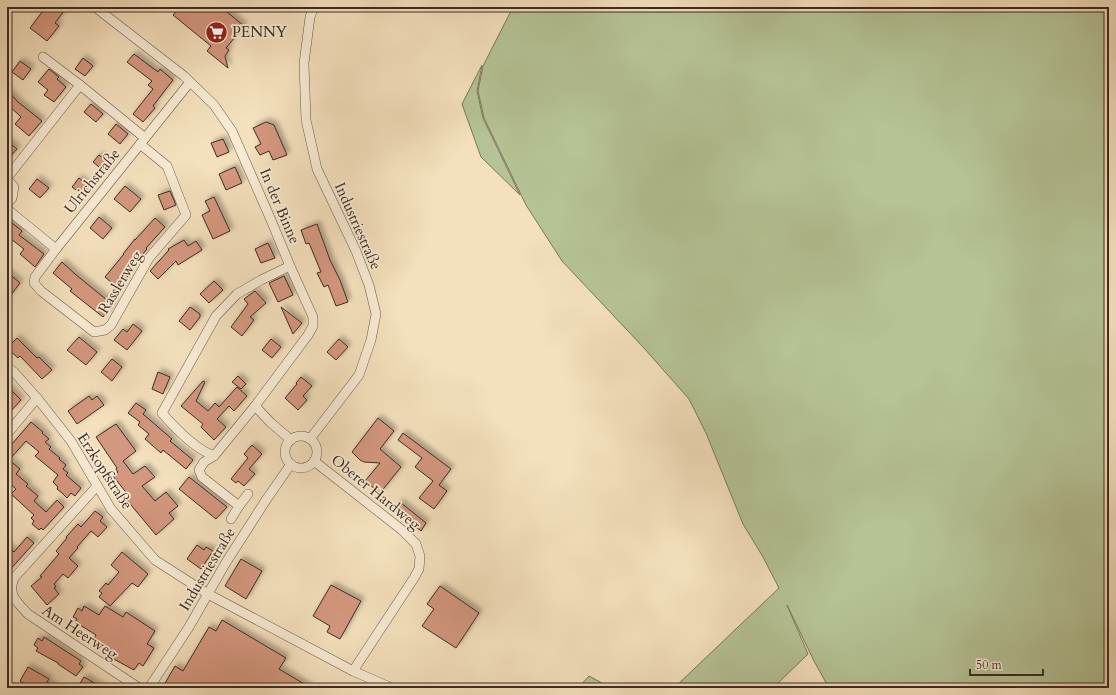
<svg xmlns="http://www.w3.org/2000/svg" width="1116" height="695" font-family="Cardo,serif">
  <defs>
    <filter id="shadow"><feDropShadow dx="3.5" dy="-3.5" stdDeviation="2" flood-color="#0004"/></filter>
  </defs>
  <rect width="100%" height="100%" fill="#f4e0bd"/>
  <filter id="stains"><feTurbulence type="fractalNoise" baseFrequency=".005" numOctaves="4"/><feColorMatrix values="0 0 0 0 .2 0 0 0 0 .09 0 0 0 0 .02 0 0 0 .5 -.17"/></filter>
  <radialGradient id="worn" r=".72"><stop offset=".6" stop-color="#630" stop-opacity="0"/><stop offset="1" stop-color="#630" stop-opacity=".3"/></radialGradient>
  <!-- green -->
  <g fill="#b5c396" stroke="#79775c">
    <path d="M513,7h596v681h-280l-15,-27 -27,-56 21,49 -35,34h-99l105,-100 -16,-31 -20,-33 -37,-91 -17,-34 -46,-52 -81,-86 -36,-56 -42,-87 -6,-27 5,-25z"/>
    <path d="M482,65l-5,26 6,27 37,77 -39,-38 -19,-53z"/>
    <path d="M589,676l22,12h-33z"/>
  </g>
  <!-- building -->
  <g fill="#d4977f" stroke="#3d2b23" filter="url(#shadow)">
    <path d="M46,7h21l-12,16 4,3 -12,15 -17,-13z"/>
    <path d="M180,7h41l23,19 -18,22 3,2 -4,6 3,12 -21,-17 4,-5 -38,-31z"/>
    <path d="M134,54l24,18 2,-3 13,11 -20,26 2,2 -12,14 -10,-8 20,-25 -5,-4 4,-4 -25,-19z"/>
    <path d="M83,58l10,8 -8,10 -10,-7z"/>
    <path d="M20,61l11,8 -8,11 -11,-8z"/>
    <path d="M49,69l10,8 -2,2 9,8 -12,15 -10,-7 4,-5 -10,-8z"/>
    <path d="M7,90l11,12 24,19 -13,15 -14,-12 6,-7 -14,-13z"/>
    <path d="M91,104l12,10 -7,8 -12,-10z"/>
    <path d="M266,122l8,3 13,30 -14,5 -4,-9 -9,4 -5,-8 6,-3 -8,-16z"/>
    <path d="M116,124l12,10 -8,10 -12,-10z"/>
    <path d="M223,139l6,13 -12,5 -6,-14z"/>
    <path d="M7,141l10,8 -10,11z"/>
    <path d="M99,155l11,9 -6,7 -11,-9z"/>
    <path d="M235,167l7,16 -16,7 -7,-16z"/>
    <path d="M79,178l12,10 -7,8 -12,-9z"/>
    <path d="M37,179l12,9 -9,10 -11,-9z"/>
    <path d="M125,186l16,13 -11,13 -16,-13z"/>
    <path d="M170,191l6,14 -12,5 -6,-15z"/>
    <path d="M214,197l16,34 -17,8 -11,-24 8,-4 -5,-10z"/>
    <path d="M99,217l13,11 -9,11 -13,-11z"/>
    <path d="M155,218l10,9 -19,21 1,1 -21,25 2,2 -10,12 -13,-11 19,-23h-1l12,-15v1z"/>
    <path d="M7,219l15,12 -3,4 25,19 -9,13 -15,-13 4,-5 -17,-13z"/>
    <path d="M317,224l13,36 10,20 8,22 -12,4 -8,-21 -4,2 -7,-14 4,-1 -12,-29 -3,1 -5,-14z"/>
    <path d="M184,240l4,6 8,-5 6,9 -24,15 -2,-4 -18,18 -8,-8 19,-21 -1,-1z"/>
    <path d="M268,243l7,15 -14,5 -6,-14z"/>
    <path d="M62,262l13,12 38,31 -10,12 -33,-26 2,-2 -19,-16z"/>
    <path d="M7,272l13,11 -13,17z"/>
    <path d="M284,276l9,19 -15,7 -9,-19z"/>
    <path d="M214,281l9,9 -14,13 -9,-9z"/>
    <path d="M255,291l11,12 -16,14 4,3 -12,16 -11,-9 17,-23 -4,-5z"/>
    <path d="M190,307l10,7v3l-10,13 -11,-9z"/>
    <path d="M281,307l21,16 -9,11z"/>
    <path d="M133,324l9,7 -15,19 -13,-10 9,-11 4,3z"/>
    <path d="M79,337l18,15 -11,13 -19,-15z"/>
    <path d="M17,338l20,20 2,-1 13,13 -10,9 -22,-23 -2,2 -11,-10z"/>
    <path d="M271,339l10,8 -9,11 -10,-8z"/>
    <path d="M339,339l9,8 -12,13 -9,-8z"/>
    <path d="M112,359l10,8 -10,14 -11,-9z"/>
    <path d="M158,372l12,5 -7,17 -11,-5z"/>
    <path d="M238,376l8,8 -5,5 -9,-7z"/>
    <path d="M301,377l11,9 -9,10 4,4 -9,10 -13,-12 12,-14 -1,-1z"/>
    <path d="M203,381l2,1 -9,19 12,10 7,-8 4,4 18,-20 10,9 -13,15 -5,-5 -12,13 9,8 -12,13 -13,-13 2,-3 -22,-18z"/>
    <path d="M7,386l14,14 -10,11 -4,-4z"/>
    <path d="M89,396l3,4 5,-4 7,9 -27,19 -9,-13z"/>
    <path d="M136,403l10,7 -3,4 29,25 -2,2 23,19 -7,9 -23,-19 -2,3 -16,-14 4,-5 -11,-9 2,-3 -12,-9z"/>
    <path d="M378,418l16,13 -14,18 21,18 -21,26 -15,-12 15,-18 -16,-1 -4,-2 -8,-8z"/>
    <path d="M31,422l12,10 -1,1 7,6 -4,3 6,5 -2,2 11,9 -1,1 7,6 -3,4 5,4 -2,2 15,13 -6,8 -4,-3 -4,5 -5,-5 -5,-4 1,-2 -5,-5 5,-7 -23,-19 4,-4 -13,-11 -17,19 11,9 -4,5 12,10 -2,2 12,10 -4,5 12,11 11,-12 7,7 -21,23 -2,-2 -2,2 -7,-6 2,-3 -3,-3 3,-3 -23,-21 5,-5 -9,-8v-32l5,-5z"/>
    <path d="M116,424l20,27 -13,10 10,13 12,-8 10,11 -13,9 13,15 11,-9 12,14 -9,7 5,6 -18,16 -30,-36 3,-3 -16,-20 5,-4 -2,-3 1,-1 -21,-31z"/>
    <path d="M403,433l48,36 -12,16 8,6 -13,18 -15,-11 14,-17 -18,-14 7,-9 -24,-18z"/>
    <path d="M252,445l10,9 -13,15 6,5 -11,12 -6,-5 -2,2 -5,-4 17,-21 -4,-4z"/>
    <path d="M189,477l38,30 -11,12 -37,-30z"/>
    <path d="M400,502l26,21 -5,8 -27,-22z"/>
    <path d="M95,511l8,6 -3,4 7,6 -9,10 -7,-6 -14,16 1,1 -9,10 9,8 -10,12 -5,-4 -9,10 2,3 -2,1 5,6 -12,11 -16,-19 11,-9 -2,-1 19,-22 -3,-3 11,-13 -1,-1 12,-13 3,3z"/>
    <path d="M27,537l7,6 -27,30v-28l7,7z"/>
    <path d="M197,545l7,5 2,-3 7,4 -12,18 -14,-10z"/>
    <path d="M122,552l26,22 -10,13 -6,-4 -22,23 -11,-9 3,-4 -3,-2 7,-8 2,2 11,-13 -8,-7z"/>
    <path d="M241,559l21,12 -16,28 -21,-13z"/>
    <path d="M331,585l30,16 -21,38 -13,-7 3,-6 -17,-10z"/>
    <path d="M440,586l39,27 -23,35 -34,-22 12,-17 -7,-5z"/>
    <path d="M84,606l15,9 6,-9 18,11 3,-5 29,19 -8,13 7,4 -11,18 -4,-3 -5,7 -26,-14 3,-5 -17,-12 2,-4 -21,-13 2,-3 -4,-2 5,-9 4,3z"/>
    <path d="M222,620l64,38 -7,11 32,19h-143l-4,-3 11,-19 8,5 26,-44 7,4z"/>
    <path d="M44,637l37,24 -2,3 4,3 -7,9 -18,-12v-1l-22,-12 2,-3 -4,-3 4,-7 4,3z"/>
    <path d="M28,667l21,12 -2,3 9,6h-25l-11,-7z"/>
    <path d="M84,677l19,11h-26z"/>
  </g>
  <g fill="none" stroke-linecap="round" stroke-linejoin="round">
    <defs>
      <g id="minor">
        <path d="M95,7l89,69 30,29 18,26 39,89 19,46 23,51v9l-5,9 -53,71 16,17 20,17"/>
        <path d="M43,57l37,28 65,53"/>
        <path d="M7,178l73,-93"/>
        <path d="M7,179l7,8 -2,11 -5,6"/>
        <path d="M7,209l49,40 134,-167"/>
        <path d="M56,249l-21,28 -1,6 7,8 53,41 11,-2 6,-5 38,-67 37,-43 -19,-49 -27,-22"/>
        <path d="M7,367l7,5 23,26 34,43 40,68 44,51 53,34 145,77 39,17"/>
        <path d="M7,434l30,-36"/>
        <circle cx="301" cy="452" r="16"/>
        <path d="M310,439l49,-64 12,-35 5,-26 -7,-29 -13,-34 -39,-82 -11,-49 -2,-57 6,-46 4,-10"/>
        <path d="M214,456c-18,-7 -39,-28 -52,-43l54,-97 21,-22 24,-14 29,-14"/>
        <path d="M314,461l88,69 14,14 4,12 -1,13 -5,9 -61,93"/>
        <path d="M97,486l-83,92c-7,17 3,24 14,36l111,74"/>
        <path d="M239,506l9,-12"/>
        <path d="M231,519l8,-13 -37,-29 -3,-7 5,-8 10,-6 41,-50"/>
        <path d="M149,688l40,-61 36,-63 41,-64 25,-36"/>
      </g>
    </defs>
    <!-- minor casing -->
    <use href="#minor" stroke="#6b584a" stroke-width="10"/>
    <!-- minor -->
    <use href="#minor" stroke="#f8ebd4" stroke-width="9"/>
  </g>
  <!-- icons -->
  <defs>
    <symbol id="supermarket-disc" viewBox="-11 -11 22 22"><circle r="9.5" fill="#8f2418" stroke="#f8ebd4"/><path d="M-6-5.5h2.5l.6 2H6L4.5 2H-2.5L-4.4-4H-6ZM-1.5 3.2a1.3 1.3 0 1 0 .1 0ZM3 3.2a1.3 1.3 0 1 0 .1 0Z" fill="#fff"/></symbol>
  </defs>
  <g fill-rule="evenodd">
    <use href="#supermarket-disc" x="204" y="20" width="25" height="25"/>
  </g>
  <g text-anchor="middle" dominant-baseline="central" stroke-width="3.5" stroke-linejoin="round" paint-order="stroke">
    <!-- poi labels -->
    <g font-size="15" fill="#3d2b23" stroke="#f8ebd4" text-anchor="start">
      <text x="232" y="32">PENNY</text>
    </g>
    <!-- street labels -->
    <g font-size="15" fill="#3d2b23" stroke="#f8ebd4">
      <text transform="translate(92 181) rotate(-51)">Ulrichstraße</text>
      <text transform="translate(280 206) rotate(67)">In der Binne</text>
      <text transform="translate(358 226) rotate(66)">Industriestraße</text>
      <text transform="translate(120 282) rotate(-59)">Rasslerweg</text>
      <text transform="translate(105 471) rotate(57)">Erzkopfstraße</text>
      <text transform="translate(376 492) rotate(39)">Oberer Hardweg</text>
      <text transform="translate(207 569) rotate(-59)">Industriestraße</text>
      <text transform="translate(80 632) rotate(33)">Am Heerweg</text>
    </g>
  </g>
  <!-- margin -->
  <rect width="1116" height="695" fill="none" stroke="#f4e0bd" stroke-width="24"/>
  <rect x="8" y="8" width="1100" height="679" fill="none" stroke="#3d2b23" stroke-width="2"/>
  <rect x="12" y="12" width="1092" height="671" fill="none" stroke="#3d2b23"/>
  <!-- scale -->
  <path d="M970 669v6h73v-6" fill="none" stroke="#3d2b23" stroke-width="2"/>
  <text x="976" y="669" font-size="12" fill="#3d2b23" stroke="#f8ebd4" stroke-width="3" paint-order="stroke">50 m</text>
  <rect width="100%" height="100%" filter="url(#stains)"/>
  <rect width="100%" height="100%" fill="url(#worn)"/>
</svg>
